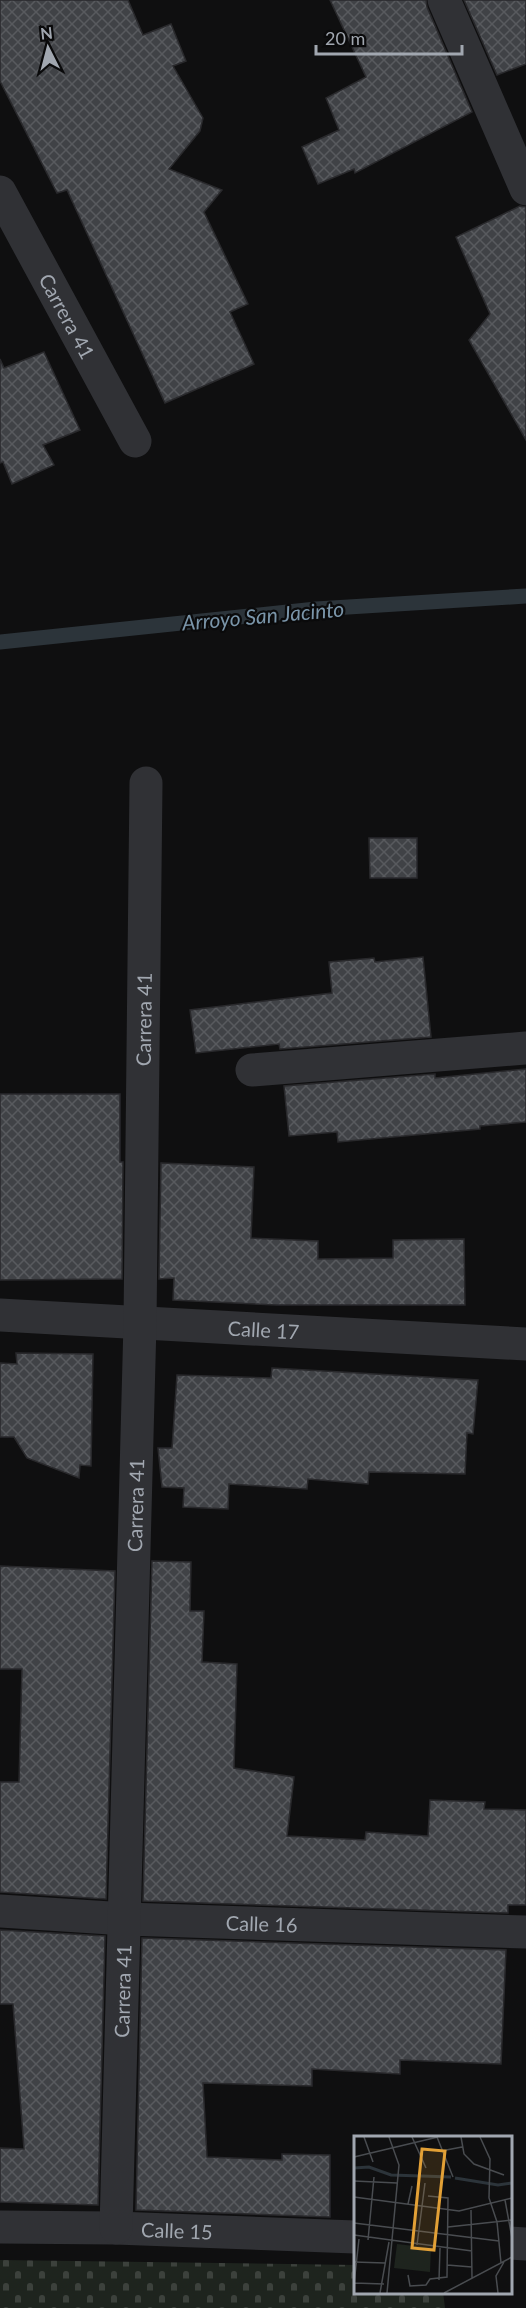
<svg xmlns="http://www.w3.org/2000/svg" width="526" height="2308" font-family="Lato,sans-serif">
  <defs>
    <pattern id="cemetery-stones" width="16" height="16" patternUnits="userSpaceOnUse" patternTransform="scale(1.5)"><rect width="16" height="16" fill="#1e241e"/><path d="M2 7V4a2 2 0 0 1 4 0v3zM10 15v-3a2 2 0 0 1 4 0v3z" fill="#3c413c"/></pattern>
    <pattern id="building-cross-hatch" width="8" height="8" patternUnits="userSpaceOnUse" patternTransform="scale(1.5)"><rect width="8" height="8" fill="#404246"/><path d="M0 0l8 8M0 8l8-8" fill="none" stroke="#585a5e"/></pattern>
  </defs>
  <rect width="100%" height="100%" fill="#0f0f10"/>
  <!-- cemetery -->
  <path fill="url(#cemetery-stones)" d="M0,2260l355,5v27h88l2,16h-445z"/>
  <g fill="none" stroke-linecap="round" stroke-linejoin="round">
    <!-- stream -->
    <path stroke="#2c343a" stroke-width="15" d="M0,642l316,-33 210,-13"/>
  </g>
  <!-- building -->
  <g fill="url(#building-cross-hatch)" stroke="#29292c" stroke-width="1.5">
    <path d="M0,0h128l15,35 28,-11 15,37 -13,5 30,52 -3,13 -31,38 53,21 -18,22 44,92 -18,8 24,52 -89,39 -98,-213 -10,3 -57,-112z"/>
    <path d="M330,0h96l1,7 45,105 -117,61 -1,-4 -36,15 -16,-37 37,-17 -13,-32 40,-21z"/>
    <path d="M464,0h62v64l-29,11z"/>
    <path d="M520,206l6,1v233l-57,-100 21,-26 -34,-77z"/>
    <path d="M44,352l36,78 -37,15 11,20 -42,19 -9,-22 -3,1v-104l4,9z"/>
    <path d="M369,838h48v40h-47z"/>
    <path d="M423,957l8,80 -151,12 -1,-5 -83,9 -6,-43 142,-17 -3,-31 45,-4 1,4z"/>
    <path d="M526,1069v53l-46,4v3l-142,13 -1,-10 -48,4 -5,-50 151,-12v4z"/>
    <path d="M0,1094h120v68h3l-1,117 -122,1z"/>
    <path d="M161,1163l93,4 -3,71 67,3v18l75,-1v-18l71,-1 1,66h-188l-104,-5 1,-22 -15,1z"/>
    <path d="M16,1353l77,1 -2,112 -11,-1 -1,13 -52,-20 -13,-21h-14v-74l17,1z"/>
    <path d="M272,1368l206,12 -5,54 -6,-1 -2,41 -96,-2 -1,12 -60,-5 -1,10 -78,-5 -1,25 -45,-2 1,-19 -22,-1 -4,-39h14l5,-73 94,3z"/>
    <path d="M152,1561l39,1 -1,49h14l-2,51 35,2 -3,104 60,9 -7,59 78,4 1,-8 62,4 2,-36 55,2 -1,7 42,1v95h-18v8l-365,-12z"/>
    <path d="M0,1566l115,5 -9,328 -106,-7v-110h19l3,-113h-22z"/>
    <path d="M0,1930l105,6 -7,269 -98,-3v-54l24,1 -11,-145h-13z"/>
    <path d="M142,1938l364,12 -5,114 -101,-4v14l-88,-5v17l-109,-3 4,74 75,3v-6l48,1v62l-194,-7z"/>
  </g>
  <g fill="none" stroke-linecap="round" stroke-linejoin="round">
    <!-- minor -->
    <g stroke="#303135" stroke-width="33">
      <path d="M444,0l82,189"/>
      <path id="s1" d="M0,192l135,249"/>
      <path d="M252,1070l274,-22"/>
      <path id="s2" d="M0,1315l526,29"/>
      <path id="s3" d="M0,1911l126,8 400,13"/>
      <path id="s4" d="M0,2227l116,1 239,9"/>
      <path id="s5" d="M116,2228l24,-905 6,-540"/>
      <path d="M510,2243l16,1"/>
    </g>
  </g>
  <g text-anchor="middle" dominant-baseline="central" stroke-width="4.5" stroke-linejoin="round" paint-order="stroke">
    <!-- street labels -->
    <g font-size="20" fill="#a1a7b0" stroke="#0a0a0b">
      <text stroke="none"><textPath href="#s1" startOffset="141">Carrera 41</textPath></text>
      <text stroke="none"><textPath href="#s5" startOffset="1209">Carrera 41</textPath></text>
      <text stroke="none"><textPath href="#s2" startOffset="264">Calle 17</textPath></text>
      <text stroke="none"><textPath href="#s5" startOffset="723">Carrera 41</textPath></text>
      <text stroke="none"><textPath href="#s3" startOffset="262">Calle 16</textPath></text>
      <text stroke="none"><textPath href="#s5" startOffset="237">Carrera 41</textPath></text>
      <text stroke="none"><textPath href="#s4" startOffset="177">Calle 15</textPath></text>
    </g>
    <!-- water labels -->
    <g font-size="21" font-style="italic" fill="#7a95a9" stroke="#0a0a0b">
      <text transform="translate(263 615) rotate(-5)">Arroyo San Jacinto</text>
    </g>
  </g>
  <!-- overview -->
  <g transform="translate(354 2136)">
    <rect width="158" height="158" fill="#0f0f10"/>
    <path d="M43,108l34,4 -1,24 -36,-4z" fill="#1e241e"/>
    <path fill="none" stroke="#2c343a" stroke-width="3" d="M0,32l15,-1 22,8 60,2M101,42l43,7 14,-2"/>
    <path fill="none" stroke="#494c50" stroke-width="1.5" d="M10,1l9,25M58,1l14,31M83,1l16,40M107,1l3,17 10,10 30,11M126,1l10,22 -1,39 8,24 4,41M87,15l21,-4M0,21l84,-20M0,45l43,2M0,61l105,14 53,-13M151,64l7,38M54,68l4,-18M117,74l1,68M0,87l145,18M94,91l64,-7M0,99l118,16M14,104l6,-63M63,109l8,-62M0,126l31,1M93,129l25,2M54,139l2,11 16,-1 4,-6 17,-2 1,-79 -20,-2M85,144l1,-32M0,147l30,1M0,148l5,-45M26,157l9,-51M33,157l12,-128 -10,-28M90,157l68,-36M144,157l-2,-17 8,-14"/>
    <path fill="#e2a036" fill-opacity="0.15" stroke="#e2a036" stroke-width="3" d="M68,13l23,2 -11,99 -22,-2z"/>
    <rect width="158" height="158" fill="none" stroke="#a1a7b0" stroke-width="3"/>
  </g>
  <!-- north arrow -->
  <g transform="translate(48 48) rotate(354)" stroke="#0a0a0b" stroke-width="4.5" paint-order="stroke">
  <path d="M0-4.5L10 22L0 15L-10 22Z" fill="#a1a7b0"/>
  <text y="-9" font-size="16" font-weight="bold" text-anchor="middle" fill="#a1a7b0">N</text>
  </g>
  <!-- scale -->
  <path d="M316 45v9h146v-9" fill="none" stroke="#a1a7b0" stroke-width="3"/>
  <text x="325" y="45" font-size="18" fill="#a1a7b0" stroke="#0a0a0b" stroke-width="4.5" paint-order="stroke">20 m</text>
</svg>
